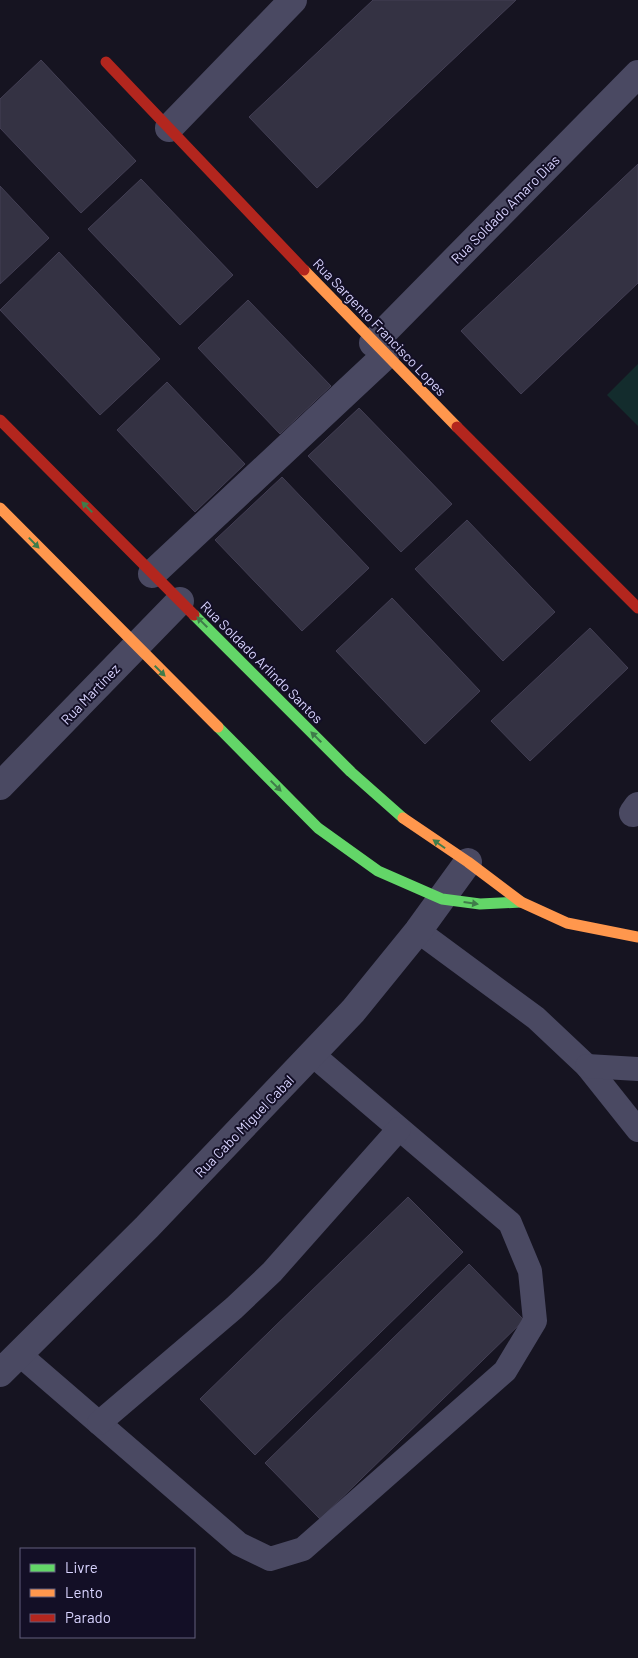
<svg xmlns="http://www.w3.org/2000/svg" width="638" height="1658" font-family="Barlow,sans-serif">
  <rect width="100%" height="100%" fill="#161421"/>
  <!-- green -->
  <path fill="#132c2d" d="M638,364v62l-31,-31z"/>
  <!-- building -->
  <g fill="#343243" stroke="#433f54">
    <path d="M373,0h143l-199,188 -68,-71z"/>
    <path d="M41,60l95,101 -55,52 -81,-85v-29z"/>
    <path d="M638,164v119l-117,111 -60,-63z"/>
    <path d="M141,179l92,96 -53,50 -92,-96z"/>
    <path d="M0,186l49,52 -49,46z"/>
    <path d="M59,252l101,107 -60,56 -100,-105z"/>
    <path d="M248,300l83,86 -51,48 -82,-86z"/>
    <path d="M167,382l78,82 -50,48 -78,-82z"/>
    <path d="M359,408l93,96 -51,48 -93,-96z"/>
    <path d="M282,477l87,91 -67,63 -87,-91z"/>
    <path d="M467,520l88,92 -52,49 -88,-92z"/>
    <path d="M392,598l88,93 -55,53 -89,-93z"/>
    <path d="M590,628l38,40 -98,93 -39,-40z"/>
    <path d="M408,1197l55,55 -208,203 -55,-56z"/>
    <path d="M469,1264l55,56 -204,199 -55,-56z"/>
  </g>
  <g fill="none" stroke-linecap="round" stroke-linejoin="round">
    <!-- lane -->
    <g stroke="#4a4962" stroke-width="24">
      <path d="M418,931l118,87 51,48 51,64"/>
      <path d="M587,1066l51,3"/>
      <path d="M19,1354l220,190 31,15 33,-10 202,-178 30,-50 -5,-50 -20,-48 -197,-168"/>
      <path d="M99,1423l135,-115 38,-36 127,-143"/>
    </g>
    <!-- street -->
    <g stroke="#4a4962" stroke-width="28">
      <path d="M169,128l124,-128"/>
      <path d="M373,343l265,-269"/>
      <path d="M152,574l233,-218"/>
      <path d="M0,786l180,-185"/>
      <path d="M633,813l5,-7"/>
      <path d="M0,1373l147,-146 206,-216 65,-80 50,-69"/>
    </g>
    <!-- fast -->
    <g stroke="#63d668" stroke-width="11">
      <path d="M194,615l157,157 52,46"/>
      <path d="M218,727l100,101 60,43 64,28 38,5 41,-2"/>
    </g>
    <!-- slow -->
    <g stroke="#ff974d" stroke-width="11">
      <path d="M304,270l153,157"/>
      <path d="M0,508l218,219"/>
      <path d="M403,818l65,44 53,40 46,21 71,14"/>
    </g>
    <!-- jam -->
    <g stroke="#b3261e" stroke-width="11">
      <path d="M106,62l198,208"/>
      <path d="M0,420l194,195"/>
      <path d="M457,427l181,181"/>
    </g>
  </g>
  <!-- one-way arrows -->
  <defs><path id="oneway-solid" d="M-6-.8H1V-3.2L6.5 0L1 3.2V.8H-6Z" transform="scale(1.25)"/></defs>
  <g fill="#3f7c4a">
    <use href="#oneway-solid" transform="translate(87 507) rotate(-135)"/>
    <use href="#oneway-solid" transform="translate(34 543) rotate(46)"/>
    <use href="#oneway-solid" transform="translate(202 622) rotate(-135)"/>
    <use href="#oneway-solid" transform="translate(160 671) rotate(45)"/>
    <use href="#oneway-solid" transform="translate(316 737) rotate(-135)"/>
    <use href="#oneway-solid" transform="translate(276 786) rotate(45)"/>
    <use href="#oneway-solid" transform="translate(439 844) rotate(-145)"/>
    <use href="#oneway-solid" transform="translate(471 903) rotate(8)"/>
  </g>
  <g text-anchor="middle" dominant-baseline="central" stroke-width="4" stroke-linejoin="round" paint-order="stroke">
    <!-- street labels -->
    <g font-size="14" fill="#d9d4ff" stroke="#130f26">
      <text transform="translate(505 209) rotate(-45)">Rua Soldado Amaro Dias</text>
      <text transform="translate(380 327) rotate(46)">Rua Sargento Francisco Lopes</text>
      <text transform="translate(262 662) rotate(45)">Rua Soldado Arlindo Santos</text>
      <text transform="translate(90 694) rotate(-46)">Rua Martínez</text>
      <text transform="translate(244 1126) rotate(-46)">Rua Cabo Miguel Cabal</text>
    </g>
  </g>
  <!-- legend -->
  <rect x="20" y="1548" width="175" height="90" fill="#130f26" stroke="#625e7d"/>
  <rect x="30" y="1564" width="25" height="8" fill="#63d668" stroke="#625e7d"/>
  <text x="65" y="1573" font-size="15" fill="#d9d4ff">Livre</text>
  <rect x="30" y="1589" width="25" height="8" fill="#ff974d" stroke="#625e7d"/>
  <text x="65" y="1598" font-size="15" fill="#d9d4ff">Lento</text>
  <rect x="30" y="1614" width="25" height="8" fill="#b3261e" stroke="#625e7d"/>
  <text x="65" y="1623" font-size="15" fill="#d9d4ff">Parado</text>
</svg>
